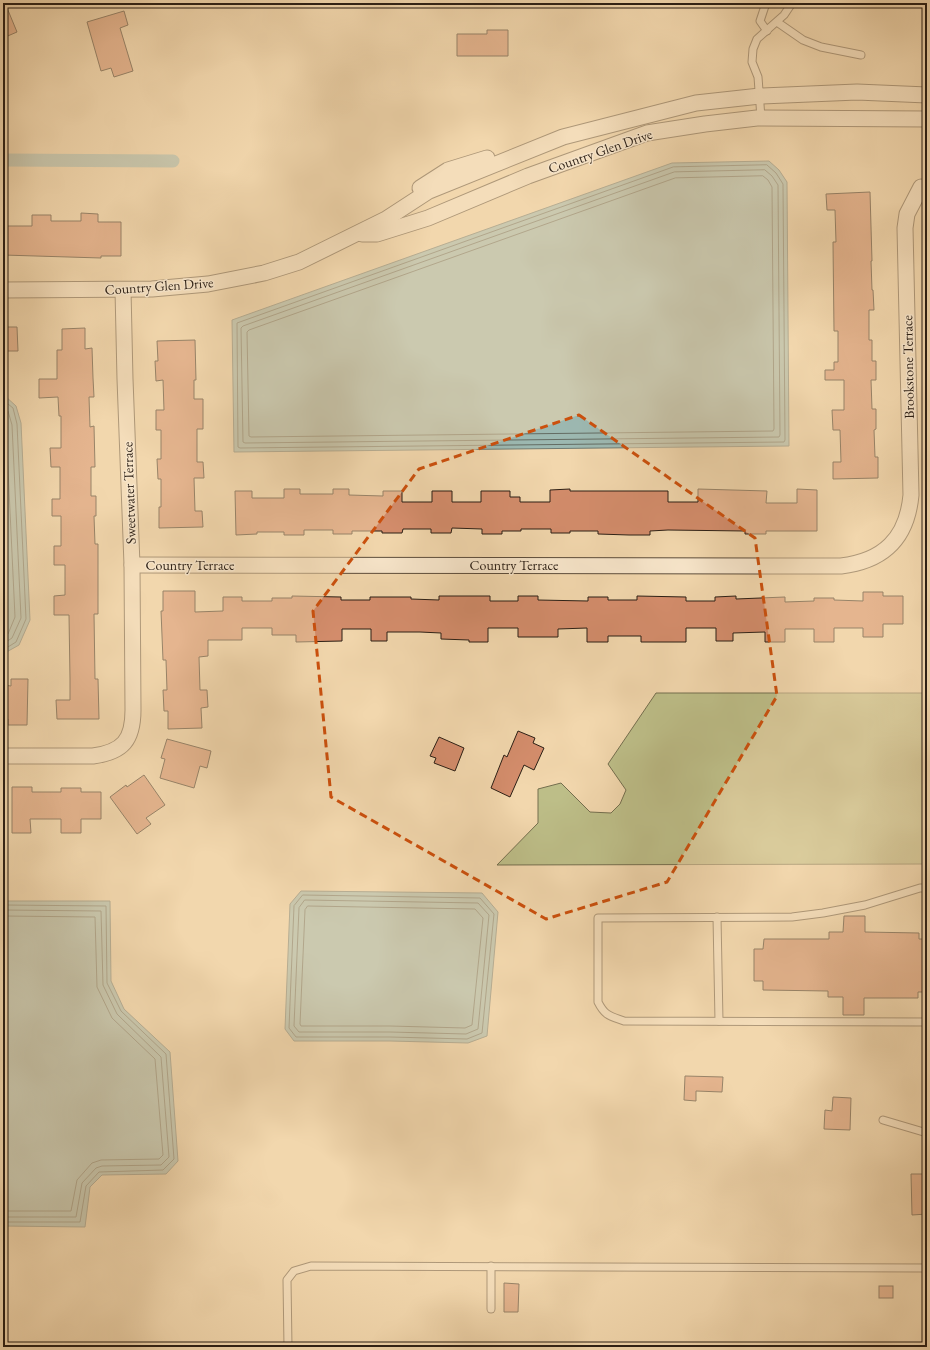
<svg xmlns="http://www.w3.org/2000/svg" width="930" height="1350" font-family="'EB Garamond',serif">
  <rect width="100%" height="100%" fill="#f2d7ad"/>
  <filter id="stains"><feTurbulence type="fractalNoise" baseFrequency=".005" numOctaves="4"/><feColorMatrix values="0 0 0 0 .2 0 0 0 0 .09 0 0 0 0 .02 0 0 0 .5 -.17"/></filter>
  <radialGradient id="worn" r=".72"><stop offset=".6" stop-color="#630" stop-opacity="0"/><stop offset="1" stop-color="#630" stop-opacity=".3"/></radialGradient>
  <!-- green -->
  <path fill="#bdbe88" stroke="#746e4e" d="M656,693h271v171l-430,1 41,-42v-34l23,-6 29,29 21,1 9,-9 6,-14 -18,-26z"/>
  <!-- water -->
  <g fill="#9cb8b1" stroke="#6f7b73">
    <path d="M769,161l10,9 8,12 2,264 -555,6 -2,-132 440,-157z"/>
    <path d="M3,396h2l11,10 5,17 9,197 -11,25 -16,9z"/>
    <path d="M301,891l181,2 16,19 -11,124 -19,7 -78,-2h-96l-9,-12 5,-125z"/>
    <path d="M3,901h107l1,80 13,28 46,43 8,109 -12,13 -64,1 -12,12 -5,40 -82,-1z"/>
  </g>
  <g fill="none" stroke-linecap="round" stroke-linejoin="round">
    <!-- shore -->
    <g stroke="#646c63" stroke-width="1">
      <path d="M767,165l9,8 7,11 2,256 -1,2 -544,6 -2,-1 -1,-124 436,-156z"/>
      <path d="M765,170l7,6 6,9 2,250 -1,2 -534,6 -2,-1 -2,-114 2,-2 431,-154z"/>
      <path d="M763,176l5,4 4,7 2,242 -1,2 -522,6 -2,-1 -2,-104 2,-2 426,-152z"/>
      <path d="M3,400l10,8 4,16 9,195 -10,23 -13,8"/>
      <path d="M3,406l5,5 4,14 9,193 -9,20 -9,6"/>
      <path d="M3,414l3,12 9,191 -7,17 -5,3"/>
      <path d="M303,895l177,3 14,16 -12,119 -15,6 -77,-2h-94l-7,-9 5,-122z"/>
      <path d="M305,900l173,3 11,12 -11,114 -12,5 -76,-2h-91l-5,-6 5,-118z"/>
      <path d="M3,905l103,1 1,77 14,28 45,43 8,105 -11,11 -64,2 -13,14 -6,36h-77"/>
      <path d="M308,906l167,3 8,9 -11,107 -7,3 -75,-2h-89l-1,-2 5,-114z"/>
      <path d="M3,910l98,1 2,74 14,29 44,43 8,100 -8,8 -59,1 -6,2 -14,15 -6,34h-73"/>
      <path d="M3,916l92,1 2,70 15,31 43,41 8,96 -4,4 -58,1 -9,3 -15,17 -6,31h-68"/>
    </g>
    <!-- canal -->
    <path stroke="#9cb8b1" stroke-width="13" d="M3,160l170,1"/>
  </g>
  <!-- building -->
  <g fill="#d48d6c" stroke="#2b1f15">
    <path d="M3,3h2l12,29 -14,6z"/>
    <path d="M124,11l4,14 -8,3 13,43 -19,6 -3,-9 -10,3 -14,-49z"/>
    <path d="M487,30h21v26h-51v-22h30z"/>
    <path d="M870,192l2,69h-1l1,29h1l1,20h-5v30h3v21h4v19h-5l1,29h4v20l-2,1 1,27h3v21l-45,1v-17h8l-1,-32h-7l-1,-20h12v-30h-19v-10h9v-8h4v-31h-4l-1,-89h3l-1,-32h-8l-1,-16z"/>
    <path d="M81,213l17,1v8h23v34h-20v2l-98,-3v-29h29v-11h19v6h30z"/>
    <path d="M3,327h14l1,24h-15z"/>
    <path d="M85,328v21l7,-1 1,30 1,19h-5l1,30 4,-1 1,41h-4v29h5v20h-2l1,28h3v70h-4l1,65h3l1,40h-42l-1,-19h14v-21l-1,-64h-15v-19l11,-1v-30h-11v-19h7v-30h-9v-17h8v-32h-9l-1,-19h11v-32h-2l-1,-19 -19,1v-19h18v-29h5v-21z"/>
    <path d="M195,340l1,40h-2v19h9v30h-6v33h6l1,16h-10l1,33h7l1,16 -44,1v-21h2v-28h-3l-1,-20h4v-29h-5v-20h8l-1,-30 -7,1 -1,-20h3l-1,-20z"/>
    <path d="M284,489h16v5h33v-5h16v6l34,1v-5h19v11h30v-11h20v11h29v-11h29v6h10v5h30v-12l20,-1v2h98v11h30v-13l69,2 -1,12h31v-14l20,1v41h-51v3h-21v-3l-77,-1 -18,1v4h-21l-31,-1v-3h-28v2h-19v-4h-30v2h-19v3h-20v-5l-30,-1 -1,5h-20v-4h-28l-1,4h-20v-2h-30v3h-19v-4h-29v5h-20v-3h-27v2l-21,1 -1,-44h17v7h32z"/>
    <path d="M163,591h32v21l28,-1v-14h19v4h30v-3h20v-2l49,1v3h29v-3h41v2l28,1v-4h51v5h28v-5h20v4l50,1v-4h20v3h29v-4l49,1v4h29v-4l21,-1v3l49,-2v5l29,-1v-3h20v2l29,1v-9h20v4h20v28h-20v13h-20v-9h-29v14h-20v-13h-29v13h-20v-10l-32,1v8h-17v-13h-30v14h-45v-6h-33v6h-21v-14l-29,1v8h-40v-9h-30v14h-19v-2l-28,-1v-6l-21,-1h-33v9h-16v-12h-29v12l-46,1v-7h-24v-7h-30v12h-34v16l-9,1 1,33h7l1,17 -7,1 1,20 -34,1v-18h-4l-1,-21h4l-1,-30h-3l-2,-49h2z"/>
    <path d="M11,679h17l-1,46h-19v-6h-5v-34l8,1z"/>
    <path d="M518,731l17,7 -2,5 11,5 -10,22 -10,-5 -14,32 -19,-9 13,-33 3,2z"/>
    <path d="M439,737l25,11 -9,23 -21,-8 2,-5 -6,-2z"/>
    <path d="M167,739l44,12 -4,17 -7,-2 -6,22 -34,-10 5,-19 -4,-1z"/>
    <path d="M144,775l21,30 -19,13 5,6 -14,10 -27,-37 16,-12 1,2z"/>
    <path d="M12,787h20v5h29v-4h20v4h20v27h-20v14h-20v-14h-31l1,14h-19z"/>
    <path d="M844,916h21v16l54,1v6h6v11h2v29l-3,-1v14h-6v6h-54v17h-21v-18h-15v-6l-65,-1v-9h-9v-32h9l1,-10h65v-7h14z"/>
    <path d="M685,1076l38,1 -1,15 -26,-1v10l-12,-1z"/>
    <path d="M833,1097l18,1 -1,32 -26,-1 1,-19 7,1z"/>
    <path d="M911,1174h16v40l-15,1z"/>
    <path d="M504,1283l15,1 -1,28h-14z"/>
    <rect x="879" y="1286" width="14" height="12"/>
  </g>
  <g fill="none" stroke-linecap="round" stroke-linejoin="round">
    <defs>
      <g id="service">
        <path d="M766,3l-6,18 7,10"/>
        <path d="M777,22l26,18 18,7 40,8"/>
        <path d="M761,118l-3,-41 -6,-15 1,-13 4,-10 27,-24 8,-12"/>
        <path d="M927,888h-7l-55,17 -42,8 -31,4 -194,1v84c7,14 12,14 26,19l303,1"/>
        <path d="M717,917l2,104"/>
        <path d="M883,1120l44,13"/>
        <path d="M491,1266v43"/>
        <path d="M288,1347l-1,-67 7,-9 17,-5 616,2"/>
      </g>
      <g id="minor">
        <path d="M420,188l28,-18 39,-12"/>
        <path d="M362,234h15l51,-16 100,-42 119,-43 58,-9 52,-6 170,1"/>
        <path d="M3,290l149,-1 56,-5 56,-11 35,-11 87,-43 43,-28 134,-54 133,-34 64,-7 97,-4 70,3"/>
        <path d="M132,565l709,1c42,-5 66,-27 70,-71l-6,-267 2,-14 14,-27"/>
        <path d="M3,756h90c30,-4 40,-16 40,-46l-1,-145 -7,-186 -2,-89"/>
      </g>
    </defs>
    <!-- service casing -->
    <use href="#service" stroke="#5d4d3b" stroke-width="9"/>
    <!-- minor casing -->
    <use href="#minor" stroke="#5d4d3b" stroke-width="17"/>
    <!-- service -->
    <use href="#service" stroke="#f7e5ca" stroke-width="7"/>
    <!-- minor -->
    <use href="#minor" stroke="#f7e5ca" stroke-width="15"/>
  </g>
  <!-- marked area -->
  <path d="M0 0H930V1350H0ZM579,415l176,123 22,158 -110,186 -121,37 -215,-122 -18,-186 106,-142z" fill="#f2d7ad" fill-opacity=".55" fill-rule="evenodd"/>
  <path fill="none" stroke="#cc500d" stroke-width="3" stroke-dasharray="8 5" stroke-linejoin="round" d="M579,415l176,123 22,158 -110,186 -121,37 -215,-122 -18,-186 106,-142z"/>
  <g text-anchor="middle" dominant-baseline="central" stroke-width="3" stroke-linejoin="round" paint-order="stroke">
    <!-- street labels -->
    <g font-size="14" fill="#2b1f15" stroke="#f7e5ca">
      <text transform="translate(600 151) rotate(-19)">Country Glen Drive</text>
      <text transform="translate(159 286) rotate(-4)">Country Glen Drive</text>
      <text transform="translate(908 367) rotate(-91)">Brookstone Terrace</text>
      <text transform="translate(129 493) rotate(-92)">Sweetwater Terrace</text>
      <text x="190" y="565">Country Terrace</text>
      <text x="514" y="565">Country Terrace</text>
    </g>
  </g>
  <!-- margin -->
  <rect width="930" height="1350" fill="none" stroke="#f2d7ad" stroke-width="16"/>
  <rect x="4" y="4" width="922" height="1342" fill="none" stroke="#2b1f15" stroke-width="2"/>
  <rect x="8" y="8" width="914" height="1334" fill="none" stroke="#2b1f15"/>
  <rect width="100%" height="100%" filter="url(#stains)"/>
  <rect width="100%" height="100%" fill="url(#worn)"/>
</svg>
